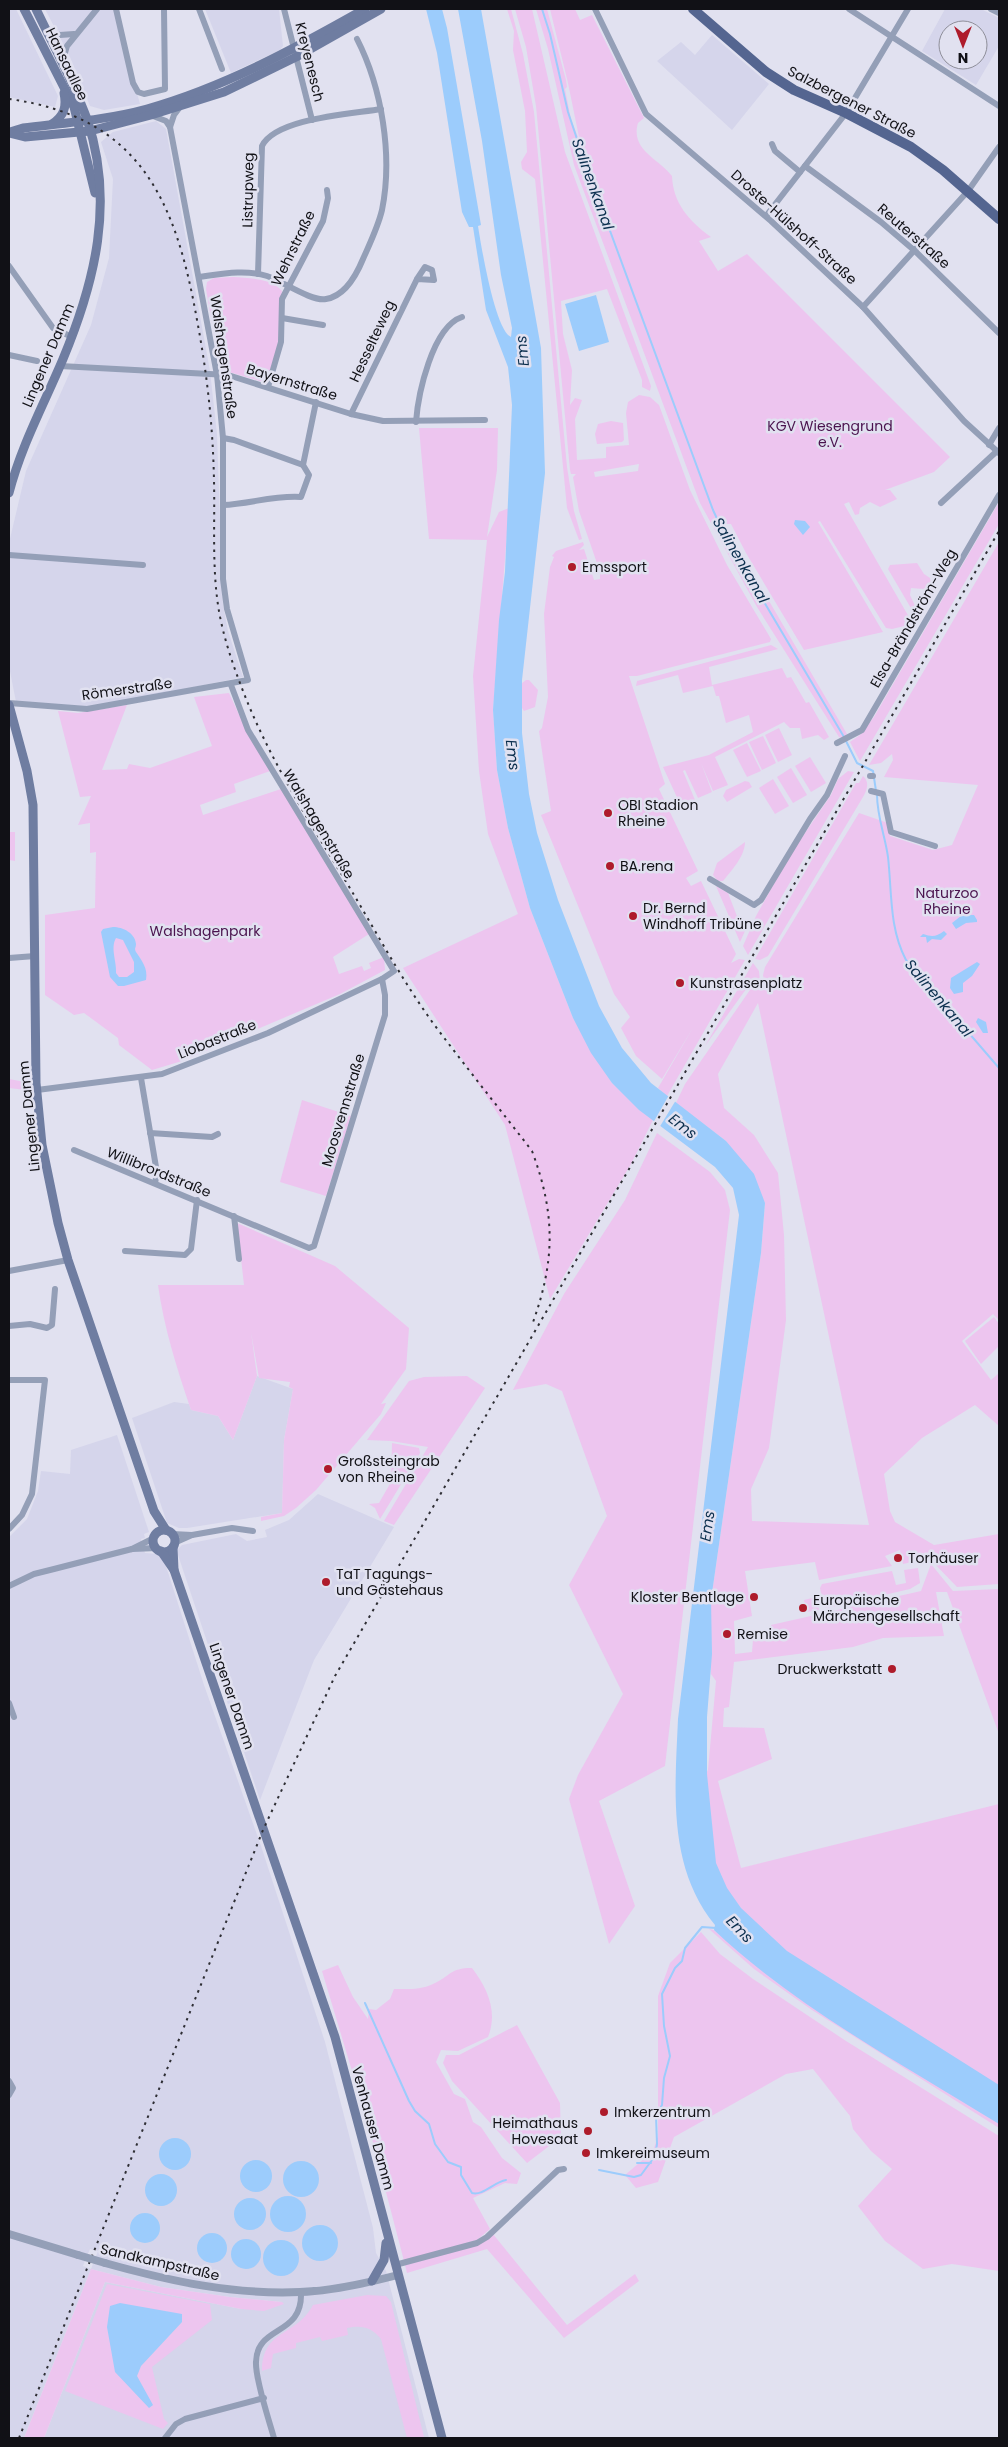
<svg xmlns="http://www.w3.org/2000/svg" width="1008" height="2447" font-family="Poppins,sans-serif">
  <rect width="100%" height="100%" fill="#e1e1f0"/>
  <!-- built -->
  <g fill="#d5d5eb" fill-rule="evenodd">
    <path d="M9,9h7l42,87 -3,11 -46,-10z"/>
    <path d="M45,9h69l26,95 -36,6 -14,-4 -20,-49z"/>
    <path d="M205,9h74l4,37 -3,4 -49,23z"/>
    <path d="M945,9h36l18,9v28l-23,39 -54,-34zM948,30h30v30h-30z"/>
    <path d="M712,35l57,49 -37,46 -75,-69 24,-19 14,13z"/>
    <path d="M156,121l10,8 44,242 7,63 6,171 5,26 15,46 -156,32 -71,-7 -7,-36v-123l17,-72 65,-146 18,-67 4,-79 -12,-37 12,-10z"/>
    <path d="M257,1376l36,13 -9,51 -2,73 -95,15h-8l-12,-5 -35,-105 42,-16 15,2 2,6 27,6 15,24z"/>
    <path d="M117,1435l32,97 -5,2 1,4 -4,1 4,14 13,1 7,9 39,122 57,161 64,196 48,186 3,25 10,18 43,167h-385l61,-156 136,27 41,-7 -52,-5 -69,-10 -70,-18 -67,169h-15v-901l18,-18 11,-28 3,-20 29,3 1,-24zM90,2249l8,2 -7,18 -8,-3z"/>
    <path d="M318,1494l76,33 -80,133 -54,140 -82,-245v-6l4,-4 54,-11 11,7 20,-4 -2,-7 24,-10z"/>
  </g>
  <!-- green -->
  <g fill="#edc5ef" fill-rule="evenodd">
    <path d="M507,9h4l12,45 11,58 33,355 7,44 8,28 -3,1 -12,-32 -32,-329 -13,-10 -1,-7 6,-10 -2,-41 -12,-61 1,-19z"/>
    <path d="M515,9h17l33,143 86,234 -1,5 -8,-4v-7l-35,-91 -46,12 2,33 9,36 -2,35 5,-7 7,2 -7,19 2,41 29,-2v-11l23,-2 -3,-32 2,-11 11,-7 11,2 9,8 31,85 37,75 44,74 -1,3 -133,34h-8l36,108 -6,5 39,82 -12,7 5,8 10,-5 35,73 -5,9 8,-4 6,1 -78,136 -9,-8 36,-62 -32,53 -26,-23 -15,-28 9,-11 -16,-23 -73,-179 10,-4 -12,-80 3,-3 6,-31 -4,-83 6,-47 4,-10 -2,-1 4,-5 27,-9 1,3 -5,5 5,-1 10,31 6,-1v-7l-21,-61 -6,-34 3,-3h-5l-1,-4 -34,-364 -10,-59zM639,464l-1,7 -43,6 -1,-5z"/>
    <path d="M536,9h11l19,71 1,7 -2,2 6,30 9,23 -12,-59 -18,-74h25l5,11 12,-5 52,103 -6,5c-8,27 21,36 34,53 1,27 17,45 39,61l-12,4 19,30 29,-17 203,203 -16,15 -49,18h5l7,9 -17,8 -10,-5 -10,6 -1,6 -4,1 -6,-13 -5,2 69,120 -21,5 -6,-1 -66,-107 -2,1 65,110 -79,18 -58,-97 -15,-29h-7l123,210 -5,4 -3,-1 -82,-130 -57,-104 -126,-338 -26,-116z"/>
    <path d="M233,277c15,1 39,1 49,14l-3,49 -12,43 -45,-13 -3,-6 -13,-75 1,-7 7,-4z"/>
    <path d="M611,421l12,2 1,17 -2,2 -25,2 -2,-10 3,-10z"/>
    <path d="M419,428h79l-1,42 -10,67 12,-25 10,-4 -16,202 4,60 11,58 22,80 43,110 39,65 41,37 -22,44 -81,135 -45,-174 -102,-157 115,-54 -30,-80 -9,-63 -6,-95 14,-136 -58,-1z"/>
    <path d="M999,502v22l-139,237 -10,-19 10,-7 14,-18z"/>
    <path d="M999,542v778l-6,-6 -31,27 29,39 8,-7v53l-24,-21 -53,33 -38,36 6,37 5,11 39,23 65,-11v50l-42,3 -28,-29 -26,6 -3,-14 -15,6 7,10 -73,14 -4,-18 -70,9 7,45 -18,5 1,33 17,-2 1,-12 18,-1v-14l150,-34 10,-27 22,27 46,-2v145l-52,-142h-11l8,44 -61,2 -30,9 -119,15 -5,45 -5,1 -1,19 41,1 8,31 -54,22 23,87 258,-64v292l-203,-135 -42,-36 -29,-37 -13,-25 -8,-86 4,-7 8,-89 -5,-7v-74l50,-347 4,-50 -39,-62 -50,-38 9,-19 67,-97 13,-2 -2,-10 2,-8 94,-154 29,10 2,13 43,14 19,-5 26,-60 -94,-8 9,-17 -1,-6 -11,9 -12,2zM758,1003l111,522 -117,-4 -1,-32 18,-41 17,-128 -2,-85 -6,-62 -24,-38 -30,-27 -6,-34z"/>
    <path d="M917,563l7,11 6,4 1,6 -8,5 -12,-1 -1,7 7,15 -2,5 -27,-46 2,-4z"/>
    <path d="M771,645l7,4 -69,18 3,18 70,-17 5,10 4,-1 15,26 3,-1 20,35 -5,3 -6,-5 -16,4 -2,-11h-10l-6,-6 -69,35 13,28 -15,6 -12,-28 11,29 -14,6 -13,-28 -2,1 12,29 -14,6 -18,-39 46,-12 44,-23 -4,-17 -23,8 -7,-27h-3l-3,-10 -30,7 -5,-18 -42,11 1,-5z"/>
    <path d="M526,680h3l9,10 -3,17 -11,4 -4,-6 1,-21z"/>
    <path d="M229,693l18,39 23,39 -36,13 2,8 -36,13 3,10 78,-26 88,145 -36,23 6,17 23,-8 2,5 7,-3 -2,-5 15,-6 1,13 -45,24 -158,67 -30,9 -33,-25 -1,-7 -34,-25 -10,2 -29,-20v-80l50,-7 1,-56 -6,1v-30l-12,2 13,-29 -11,1 -22,-86 20,2 49,-8 -25,65 25,-1 2,-5 21,4 62,-22 -18,-49z"/>
    <path d="M779,728l13,27 -14,7 -13,-27z"/>
    <path d="M763,736l13,27 -14,7 -13,-28z"/>
    <path d="M747,743l14,28 -14,6 -14,-27z"/>
    <path d="M810,757l16,26 -15,9 -16,-26z"/>
    <path d="M791,768l16,27 -14,8 -16,-26z"/>
    <path d="M848,771l6,1 -106,183 -5,-9 13,-30 34,-61 41,-60 7,-16z"/>
    <path d="M863,776c7,6 4,14 0,21l-95,159 -8,4 -5,-1 101,-176h3z"/>
    <path d="M773,779l16,27 -14,8 -16,-26z"/>
    <path d="M745,781l4,1 3,5 -25,15 -4,-6 3,-6z"/>
    <path d="M9,832h6v29l-6,-1z"/>
    <path d="M745,842c0,14 -13,28 -22,39h-5l-5,-6 4,-12z"/>
    <path d="M716,886l12,7 12,31 5,7 -5,11z"/>
    <path d="M753,963l6,8 1,10 -11,4 -44,61z"/>
    <path d="M9,1079l16,3 1,8 -17,-2z"/>
    <path d="M302,1100l49,16 -25,80 -46,-14z"/>
    <path d="M657,1133l53,39 15,18 5,20 -65,556 -66,35 36,105 -26,38 -40,-145 9,-24 45,-81 -54,-109 38,-69 -45,-125 -16,-7 -33,6 51,-96 61,-94z"/>
    <path d="M237,1223l98,43 74,62 -3,41 -25,35 5,-1 -5,11 -65,76 -20,18 -12,8 -23,5v-4l21,-4 2,-73 9,-51 -4,-2 1,-5 -31,-4 -8,-46 6,44 -24,64 -15,-24 -27,-6c-14,-41 -27,-82 -33,-125h86z"/>
    <path d="M994,1317l5,7v22l-18,18 -16,-23z"/>
    <path d="M467,1376l18,12 -91,137 -10,-4 44,-74 -37,-6 -24,-1 42,-59 15,-4z"/>
    <path d="M392,1443l27,5 1,5 -40,66 -5,-11 -6,-4 10,-1 12,-21z"/>
    <path d="M918,1568l2,15 -10,6 -82,19 -4,-1 -4,-19 2,-4 70,-13 4,14 10,-2 -2,-13z"/>
    <path d="M816,1597l3,13 -13,2 -2,-12z"/>
    <path d="M709,1929l5,1 68,56 217,137v5l-187,-118 -58,-41z"/>
    <path d="M701,1932l19,22 33,25 93,62 153,95v135l-47,-7 -29,5 -38,-28 -27,-35 34,-37 -21,-18 -18,-22 -3,-13 -37,-47 -27,5 -112,63 -16,45 -22,6 -11,-13 28,-24 5,-15v-140l12,-33z"/>
    <path d="M338,1965l15,32 15,22 1,-10 7,1 14,-11 4,-10c13,0 27,1 39,-5 18,-8 16,-16 39,-16 16,21 26,44 16,69l-30,14 -17,-1 -5,12 18,32 11,5 8,23 8,5 21,31 19,15 -4,11 -12,-1 -32,15 17,31 -13,11 -73,21 -34,-130 -48,-160z"/>
    <path d="M517,2025l43,78 1,34 -34,26 -75,-82 -9,-18 3,-8h13z"/>
    <path d="M493,2234l74,91 68,-51 4,7 -75,57 -77,-89 -80,24 -2,-8 70,-19z"/>
    <path d="M91,2269l70,18 69,10 52,5 2,2 -20,7 -23,-2 -136,-27 -61,156h-20z"/>
    <path d="M107,2284l103,20 2,16 -60,47 12,52 4,4 -5,6 -98,-38zM182,2322l-41,44 -4,10 6,13 -36,-62z"/>
    <path d="M367,2295l19,1 5,6 33,135 -17,1 -26,-99c-10,-12 -19,-14 -34,-11l1,7 -26,6 -2,-4 -24,6v5l-23,6 -2,14 -9,3c0,-42 34,-34 51,-66z"/>
  </g>
  <!-- water -->
  <g fill="#9cccfc" fill-rule="evenodd">
    <path d="M426,9h16l5,19 34,197 -3,1c3,19 17,104 33,111l1,-9 -11,-53 -19,-134 -24,-132h23l60,339 4,125 -23,207v53l7,61 8,39 21,67 41,106 23,42 29,35 75,58 28,33 11,29 -4,50 -50,347 1,54 -5,63v57l9,89 11,25 14,20 46,43 212,134v39c-94,-58 -205,-118 -285,-194l1,-5c-48,-59 -40,-135 -37,-206l61,-504 -6,-27 -18,-21 -76,-57 -27,-27 -21,-30 -18,-35 -43,-110 -22,-80 -11,-58 -4,-60 6,-90 6,-48 7,-167 -4,-38 -22,-57 -13,-83h-4l-7,-15 -25,-159z"/>
    <path d="M596,295l13,47 -30,9 -14,-47z"/>
    <path d="M795,520l10,1 5,6 -7,8 -9,-11z"/>
    <path d="M968,915h6l3,5v2l-11,1 -10,6 -4,-6 9,-7z"/>
    <path d="M113,927c10,0 22,6 23,17 0,4 -2,4 0,8 6,9 12,16 10,28l-22,6h-6l-8,-9 -9,-45 2,-3zM116,938l7,2 11,22v10l-7,5h-8l-3,-4c1,-11 -6,-25 0,-35z"/>
    <path d="M944,931l3,3 -6,6 -9,-1 -5,4 -1,-6h-6l3,-3c9,3 13,3 21,-3z"/>
    <path d="M977,962l3,2 -8,12 -9,7v9l-9,2 -4,-6 1,-10z"/>
    <path d="M978,1018l8,4 2,11h-5l-7,-11z"/>
    <circle cx="175" cy="2154" r="16"/>
    <circle cx="256" cy="2176" r="16"/>
    <circle cx="301" cy="2179" r="18"/>
    <circle cx="161" cy="2190" r="16"/>
    <circle cx="288" cy="2214" r="18"/>
    <circle cx="250" cy="2214" r="16"/>
    <circle cx="145" cy="2228" r="15"/>
    <circle cx="320" cy="2243" r="18"/>
    <circle cx="212" cy="2248" r="15"/>
    <circle cx="246" cy="2254" r="15"/>
    <circle cx="281" cy="2258" r="18"/>
    <path d="M120,2303l62,11v8l-41,44 -4,10 16,29 -4,3 -34,-36 -8,-45 3,-21z"/>
  </g>
  <!-- pier -->
  <path fill="#e1e1f0" d="M669,1095l7,5 -17,28 -6,-5z"/>
  <g fill="none" stroke-linecap="round" stroke-linejoin="round">
    <!-- stream -->
    <g stroke="#9cccfc" stroke-width="2">
      <path d="M542,9l8,25 18,78 17,51 128,347 12,26 119,201"/>
      <path d="M846,741l11,22 16,8 3,20"/>
      <path d="M877,795c0,21 8,41 11,62 4,35 1,71 18,103l93,108"/>
      <path d="M365,2003l44,98 6,10 14,13 6,20 13,18 13,5v8l11,18c11,3 22,-11 34,-13"/>
      <path d="M637,2163h14"/>
      <path d="M599,2170l35,7 7,-2 14,-19 2,-12 -1,-28 6,-11 2,-27 6,-22 -6,-30 -2,-32 13,-26 7,-7 3,-13 17,-21 14,1"/>
    </g>
    <!-- minor -->
    <g stroke="#949fb7" stroke-width="6">
      <path d="M116,9l17,74 5,9 6,2 21,-5 -1,-80"/>
      <path d="M199,9l23,60"/>
      <path d="M284,9l28,111"/>
      <path d="M595,9l51,105 125,107 92,86 101,114 35,32"/>
      <path d="M849,9l150,97"/>
      <path d="M991,9l8,4"/>
      <path d="M46,30l14,5 14,-1"/>
      <path d="M62,63l5,-17 30,-37"/>
      <path d="M153,116l13,5 4,6"/>
      <path d="M772,144l3,7 25,21"/>
      <path d="M805,166l76,56 34,29 84,82"/>
      <path d="M766,216l80,-103 62,-104"/>
      <path d="M9,266l44,62 19,9"/>
      <path d="M258,274l4,-128c14,-28 90,-32 119,-37"/>
      <path d="M199,277c22,-3 46,-8 68,-1 15,5 45,26 59,23 19,-3 30,-23 37,-40 7,-16 15,-32 19,-49 11,-54 0,-122 -25,-171"/>
      <path d="M863,307l105,-116 31,-44"/>
      <path d="M282,318l41,7"/>
      <path d="M9,355l28,6"/>
      <path d="M60,366l168,9 123,39 32,7 102,-1"/>
      <path d="M268,387l13,-45 1,-43 41,-78 5,-23 -1,-8"/>
      <path d="M351,414l66,-135 8,-12 7,3 2,10 -17,-1"/>
      <path d="M416,422c2,-27 16,-95 46,-105"/>
      <path d="M223,438l11,2 69,25"/>
      <path d="M989,445l10,-17"/>
      <path d="M941,503l56,-52"/>
      <path d="M223,505c26,-1 52,-10 78,-8l8,-22 -6,-10 13,-63"/>
      <path d="M9,555l134,10"/>
      <path d="M9,703l78,6 161,-29 -21,-71 -4,-30v-141l-6,-63 -47,-248 4,-12 6,-8"/>
      <path d="M837,743l25,-13 137,-235"/>
      <path d="M870,776h3"/>
      <path d="M871,791l12,3 8,38 44,14"/>
      <path d="M710,879l44,26 7,-5 49,-81 17,-24 18,-39"/>
      <path d="M9,958l26,-2"/>
      <path d="M141,1078l16,95 -2,10"/>
      <path d="M37,1090l125,-16 106,-41 114,-54 12,-8 -146,-241 -17,-45"/>
      <path d="M150,1133l62,4 6,-3"/>
      <path d="M74,1150l235,98 5,-2 71,-231v-20l-3,-16"/>
      <path d="M234,1216l5,43"/>
      <path d="M125,1251l60,4 6,-6 6,-49"/>
      <path d="M9,1271l59,-11"/>
      <path d="M9,1326l21,-2 17,4 5,-3 3,-36"/>
      <path d="M9,1380h36l-13,114 -10,21 -13,14"/>
      <path d="M172,1534l20,1 40,-7 21,3"/>
      <path d="M174,1543l18,-8"/>
      <path d="M132,1549l22,-11"/>
      <path d="M9,1586l25,-12 20,-5 78,-20 25,-1"/>
      <path d="M9,1703l5,14"/>
      <path d="M9,2081l4,7 -4,7"/>
      <path d="M395,2265l82,-22 10,-6 71,-67 6,-1"/>
      <path d="M165,2438l11,-14 9,-5 79,-21"/>
      <path d="M274,2438c-5,-18 -19,-59 -18,-76 1,-38 47,-25 45,-70"/>
    </g>
    <!-- tertiary -->
    <g stroke="#949fb7" stroke-width="8">
      <path d="M9,2234l69,21"/>
      <path d="M105,2263c64,18 129,32 195,29 33,-1 67,-9 98,-17"/>
    </g>
    <!-- secondary -->
    <g stroke="#6f7da1" stroke-width="9">
      <path d="M24,9l50,98 21,86"/>
      <path d="M52,124c12,-8 15,-17 12,-31"/>
      <path d="M10,132l13,-4c41,-5 84,-8 124,-19 78,-22 149,-61 218,-100"/>
      <path d="M9,133l16,4 65,-6 61,-16 73,-23 72,-35 85,-48"/>
      <path d="M9,493c12,-47 35,-89 54,-134 32,-77 52,-157 24,-240 -14,-38 -34,-74 -51,-110"/>
      <path d="M9,705l18,66 6,34 3,278 6,62 16,78 10,37 86,251 12,19"/>
      <circle cx="164" cy="1541" r="11"/>
      <path d="M173,1547l1,23"/>
      <path d="M161,1551l13,19 161,467 107,401"/>
      <path d="M372,2281l12,-21 2,-17"/>
    </g>
    <!-- primary -->
    <path stroke="#546590" stroke-width="10" d="M693,9l73,63 28,18 52,23 65,34 32,23 56,49"/>
    <!-- rail -->
    <g stroke="#2e2e34" stroke-width="2" stroke-dasharray="2.5 5" stroke-linecap="butt">
      <path d="M9,99c132,18 167,103 188,221 10,53 16,106 17,161 1,41 -2,83 4,124 5,34 18,69 31,101 25,59 59,114 93,169 30,49 57,101 91,148 32,43 66,85 99,128 24,64 23,111 0,174"/>
      <path d="M19,2438l244,-608 72,-154 664,-1145"/>
    </g>
    <!-- tertiary-bridge -->
    <path stroke="#949fb7" stroke-width="8" d="M78,2255l27,8"/>
  </g>
  <!-- markers -->
  <g fill="#ae1b2b" stroke="#e1e1f0" stroke-width="2">
    <circle cx="572" cy="567" r="5"/>
    <circle cx="608" cy="813" r="5"/>
    <circle cx="610" cy="866" r="5"/>
    <circle cx="633" cy="916" r="5"/>
    <circle cx="680" cy="983" r="5"/>
    <circle cx="328" cy="1469" r="5"/>
    <circle cx="898" cy="1558" r="5"/>
    <circle cx="326" cy="1582" r="5"/>
    <circle cx="754" cy="1597" r="5"/>
    <circle cx="803" cy="1608" r="5"/>
    <circle cx="727" cy="1634" r="5"/>
    <circle cx="892" cy="1669" r="5"/>
    <circle cx="604" cy="2112" r="5"/>
    <circle cx="588" cy="2131" r="5"/>
    <circle cx="586" cy="2153" r="5"/>
  </g>
  <g text-anchor="middle" dominant-baseline="central" stroke-width="5" stroke-linejoin="round" paint-order="stroke">
    <!-- street labels -->
    <g font-size="14" fill="#111116" stroke="#e1e1f0">
      <text transform="translate(310 62) rotate(76)">Kreyenesch</text>
      <text transform="translate(67 64) rotate(64)">Hansaallee</text>
      <text transform="translate(852 102) rotate(27)">Salzbergener Straße</text>
      <text transform="translate(248 190) rotate(-89)">Listrupweg</text>
      <text transform="translate(794 227) rotate(42)">Droste-Hülshoff-Straße</text>
      <text transform="translate(914 236) rotate(41)">Reuterstraße</text>
      <text transform="translate(293 248) rotate(-64)">Wehrstraße</text>
      <text transform="translate(372 341) rotate(-65)">Hesselteweg</text>
      <text transform="translate(48 355) rotate(-67)">Lingener Damm</text>
      <text transform="translate(224 357) rotate(82)">Walshagenstraße</text>
      <text transform="translate(292 382) rotate(17)">Bayernstraße</text>
      <text transform="translate(913 618) rotate(-60)">Elsa-Brändström-Weg</text>
      <text transform="translate(127 689) rotate(-8)">Römerstraße</text>
      <text transform="translate(319 824) rotate(59)">Walshagenstraße</text>
      <text transform="translate(217 1039) rotate(-22)">Liobastraße</text>
      <text transform="translate(343 1110) rotate(-73)">Moosvennstraße</text>
      <text transform="translate(29 1116) rotate(-96)">Lingener Damm</text>
      <text transform="translate(159 1172) rotate(22)">Willibrordstraße</text>
      <text transform="translate(232 1696) rotate(71)">Lingener Damm</text>
      <text transform="translate(373 2128) rotate(75)">Venhauser Damm</text>
      <text transform="translate(160 2262) rotate(13)">Sandkampstraße</text>
    </g>
    <!-- park labels -->
    <g font-size="14" fill="#4a134e" stroke="#e1e1f0">
      <text x="830" y="426">KGV Wiesengrund<tspan x="830" dy="16">e.V.</tspan></text>
      <text x="947" y="893">Naturzoo<tspan x="947" dy="16">Rheine</tspan></text>
      <text x="205" y="931">Walshagenpark</text>
    </g>
    <!-- poi labels -->
    <g font-size="14" fill="#111116" stroke="#e1e1f0" text-anchor="start">
      <text x="582" y="567">Emssport</text>
      <text x="618" y="805">OBI Stadion<tspan x="618" dy="16">Rheine</tspan></text>
      <text x="620" y="866">BA.rena</text>
      <text x="643" y="908">Dr. Bernd<tspan x="643" dy="16">Windhoff Tribüne</tspan></text>
      <text x="690" y="983">Kunstrasenplatz</text>
      <text x="338" y="1461">Großsteingrab<tspan x="338" dy="16">von Rheine</tspan></text>
      <text x="908" y="1558">Torhäuser</text>
      <text x="336" y="1574">TaT Tagungs-<tspan x="336" dy="16">und Gästehaus</tspan></text>
      <text x="744" y="1597" text-anchor="end">Kloster Bentlage</text>
      <text x="813" y="1600">Europäische<tspan x="813" dy="16">Märchengesellschaft</tspan></text>
      <text x="737" y="1634">Remise</text>
      <text x="882" y="1669" text-anchor="end">Druckwerkstatt</text>
      <text x="614" y="2112">Imkerzentrum</text>
      <text x="578" y="2123" text-anchor="end">Heimathaus<tspan x="578" dy="16">Hovesaat</tspan></text>
      <text x="596" y="2153">Imkereimuseum</text>
    </g>
    <!-- water labels -->
    <g font-size="15" font-style="italic" fill="#0a2e4d" stroke="#e1e1f0">
      <text transform="translate(593 184) rotate(70)">Salinenkanal</text>
      <text transform="translate(522 351) rotate(-96)">Ems</text>
      <text transform="translate(741 560) rotate(60)">Salinenkanal</text>
      <text transform="translate(513 755) rotate(83)">Ems</text>
      <text transform="translate(939 998) rotate(50)">Salinenkanal</text>
      <text transform="translate(683 1126) rotate(38)">Ems</text>
      <text transform="translate(707 1526) rotate(-82)">Ems</text>
      <text transform="translate(740 1929) rotate(46)">Ems</text>
    </g>
  </g>
  <!-- border -->
  <rect width="1008" height="2447" fill="none" stroke="#111116" stroke-width="20"/>
  <!-- north arrow -->
  <g transform="translate(963 45) rotate(180)"><circle r="24" fill="#e1e1f0" stroke="#8e8e99"/>
  <path d="M0-4L9 19L0 12L-9 19Z" fill="#ae1b2b"/>
  <text y="-8" font-size="14" font-weight="bold" text-anchor="middle" fill="#111116">N</text>
  </g>
</svg>
